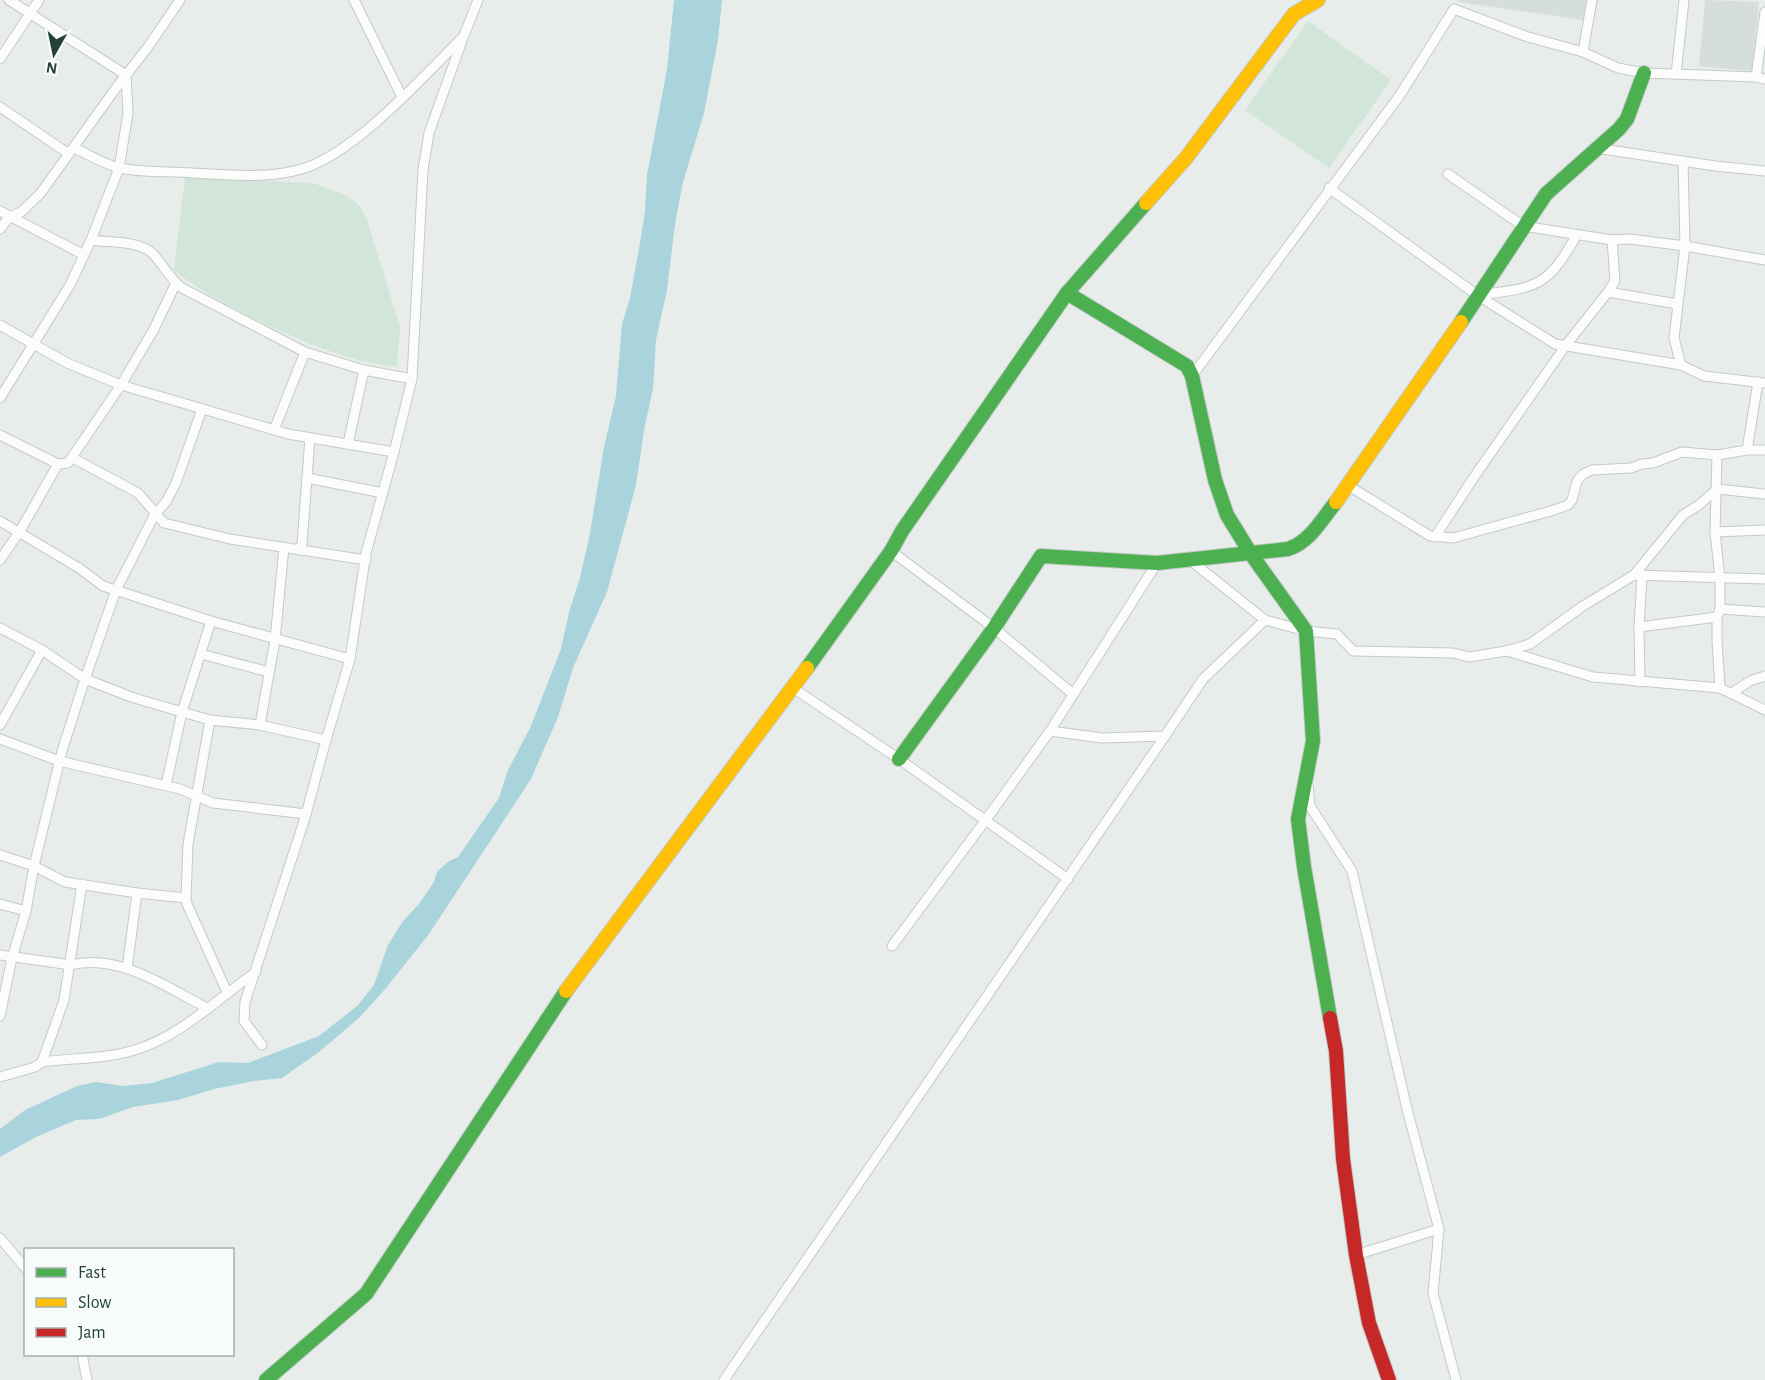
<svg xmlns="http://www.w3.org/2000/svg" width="1765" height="1380" font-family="'Alegreya Sans',sans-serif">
  <rect width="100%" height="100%" fill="#e8edeb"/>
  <!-- built -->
  <g fill="#d6dedb">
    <path d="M1458,0h128l-3,20 -126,-18z"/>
    <path d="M1705,0l54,2 -7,69 -53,-5z"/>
  </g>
  <!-- green -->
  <g fill="#d1e6d8">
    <path d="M1308,21l83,59 -62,88 -84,-58z"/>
    <path d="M185,177l128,6 30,11 15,10 8,13 34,110 -3,40c-53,-6 -101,-28 -148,-51 -26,-14 -53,-27 -75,-46z"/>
  </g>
  <!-- water -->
  <path fill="#a9d4db" d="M674,0h48l-4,40 -14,73 -21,69 -8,42 -8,66 -11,50 -3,49 -9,41 -8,55 -29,107 -34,76 -15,49 -27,62 -102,155 -43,54 -26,29 -41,35 -37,26 -28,3 -40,8 -36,11 -45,7 -34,12 -23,1 -40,17 -36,20v-28l25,-19 52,-24 19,-4 27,4 29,-3 67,-21 29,1 71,-27 38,-30 17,-21 14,-40 15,-24 16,-17 15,-22 3,-10 12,-11 9,-4 41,-59 9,-28 22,-42 31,-79 8,-37 11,-34 10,-45 14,-86 12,-51 6,-72 8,-26 10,-55 5,-32 2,-36 20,-106z"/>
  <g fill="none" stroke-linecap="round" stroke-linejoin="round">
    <defs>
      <g id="street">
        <path d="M354,0l48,97"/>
        <path d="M1583,52l9,-52"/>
        <path d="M0,59l39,-59"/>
        <path d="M1676,74l8,-74"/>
        <path d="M1756,77l9,-65"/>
        <path d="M0,107l69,47"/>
        <path d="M74,148c14,6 31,17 46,20 23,5 49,3 73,5 36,2 74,6 109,-4 53,-16 119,-90 159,-130"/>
        <path d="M1596,148l119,18 50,5"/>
        <path d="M1448,174l75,52 89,14 18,-1 55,7 80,14"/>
        <path d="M1329,188l148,107 78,49 126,21 23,11 61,7"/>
        <path d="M0,211l84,44"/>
        <path d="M0,229l9,-12 12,-5 19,-18 76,-106 32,-41 32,-47"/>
        <path d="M91,240c18,3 50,0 63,15 10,11 16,24 28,33l123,64 59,18 48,9"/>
        <path d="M1608,292l69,12"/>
        <path d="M1477,295c57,-7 70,-6 99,-59"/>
        <path d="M0,325l67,38 54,22 167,49 106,18"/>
        <path d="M1681,365l-7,-27 11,-92 -2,-85"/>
        <path d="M1192,376l208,-281 54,-86 71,27 58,16 35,16 26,5 112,4 9,2"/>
        <path d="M0,398l70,-113 21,-45 28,-72 9,-55 -2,-38 -117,-75"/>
        <path d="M274,430l31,-78"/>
        <path d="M0,435l58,29 10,-1 53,-78 32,-54 23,-48"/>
        <path d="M348,444l16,-74"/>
        <path d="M1747,450l11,-68"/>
        <path d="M1717,455l-2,77 5,46v31l-3,8v24l3,47"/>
        <path d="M73,458l65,35 26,30 66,16 136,21"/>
        <path d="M307,478l76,15"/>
        <path d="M1349,486l81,50 23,2 98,-27 17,-6 4,-5 5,-19 6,-7 9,-4 39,-2 11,-4 11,-1 29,-11 35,3 30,-5h18"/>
        <path d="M0,521l79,47 24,18 108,35 139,38"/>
        <path d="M1715,532l50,-2"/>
        <path d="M1435,537l37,-57 94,-135 42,-53 7,-11 -3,-41"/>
        <path d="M299,550l3,-6 8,-106"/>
        <path d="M891,551l103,77 79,66"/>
        <path d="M0,560l20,-29 38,-67"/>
        <path d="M1190,560l75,60 41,11 31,3 16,17 100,2 16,4 37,-6 24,-7 53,-38 51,-31 131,4"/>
        <path d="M1634,575l49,-60 16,-10 18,-16 48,5"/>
        <path d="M1720,609l45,3"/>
        <path d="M1639,627l78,-10"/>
        <path d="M0,628l42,22 43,29 49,19 76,22 50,5 66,15"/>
        <path d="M1507,651l86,26 127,11 45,22"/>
        <path d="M201,654l68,18"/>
        <path d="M1640,682l-1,-55 3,-51"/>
        <path d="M793,688l106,71 169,120"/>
        <path d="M1732,693l18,-12 15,-5"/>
        <path d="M210,720l-22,124 -2,54 1,6 40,88"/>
        <path d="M0,725l42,-75"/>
        <path d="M260,725l15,-85 9,-93"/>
        <path d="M1050,731l52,7 63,-2 38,-57 62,-59"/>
        <path d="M0,739l59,22 121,28 33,14 93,11"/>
        <path d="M166,785l16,-73 29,-91"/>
        <path d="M1308,785l2,21 42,65 56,242 31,116 -6,64 23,87"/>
        <path d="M0,855l34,11 31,16 72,11 49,5"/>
        <path d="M0,904l26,7"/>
        <path d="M892,946l93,-125 65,-90 107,-168"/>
        <path d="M0,955l71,10c48,-12 95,22 136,43"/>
        <path d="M127,969l10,-76"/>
        <path d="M0,1016l12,-58 14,-47 8,-45 28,-115 23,-72 31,-89 39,-76 11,-12 10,-19 26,-74"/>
        <path d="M262,1045l-18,-24 1,-19 60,-184 21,-78 24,-81 16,-106 28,-101 18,-73 11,-209 6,-37 34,-95 15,-38"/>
        <path d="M42,1062l22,-62 18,-116"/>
        <path d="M0,1077l35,-10 7,-5c31,-4 63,-3 93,-12 46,-14 82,-51 121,-78"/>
        <path d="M0,1238l26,31"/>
        <path d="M1356,1255l83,-26"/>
        <path d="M82,1354l5,26"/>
        <path d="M724,1380l441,-644"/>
      </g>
      <g id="fast">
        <path d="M1067,293l120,73 5,10 23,104 12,35 24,39 55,77 7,110 -15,78 6,48 26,151"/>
        <path d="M1461,322l85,-128 73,-65 8,-10 17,-46"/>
        <path d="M807,668l84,-117 11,-20 165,-238 79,-90"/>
        <path d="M899,759l95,-131 47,-72 116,7 131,-14c22,-7 34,-30 48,-47"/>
        <path d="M266,1380l100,-86 200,-303"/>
      </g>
      <g id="slow">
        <path d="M1146,203l40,-45 108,-144 24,-14"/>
        <path d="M1336,502l125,-180"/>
        <path d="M566,991l241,-323"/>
      </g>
      <path id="jam" d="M1330,1018l6,33 7,108 13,96 13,68 20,57"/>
    </defs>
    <!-- street casing -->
    <use href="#street" stroke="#c5cac8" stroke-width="11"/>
    <!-- fast casing -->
    <use href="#fast" stroke="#c3cbc8" stroke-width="16"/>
    <!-- slow casing -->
    <use href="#slow" stroke="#c3cbc8" stroke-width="16"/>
    <!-- jam casing -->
    <use href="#jam" stroke="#c3cbc8" stroke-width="16"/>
    <!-- street -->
    <use href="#street" stroke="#fcfcfc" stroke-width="9"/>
    <!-- fast -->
    <use href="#fast" stroke="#4caf50" stroke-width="14"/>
    <!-- slow -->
    <use href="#slow" stroke="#ffc107" stroke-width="14"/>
    <!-- jam -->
    <use href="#jam" stroke="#c62828" stroke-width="14"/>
  </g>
  <!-- legend -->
  <rect x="24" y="1248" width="210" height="108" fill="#f7fbf9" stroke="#a3b1ad" stroke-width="1.5"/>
  <rect x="36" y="1268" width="30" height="9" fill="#4caf50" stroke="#a3b1ad" stroke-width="1.5"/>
  <text x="78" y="1278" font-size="18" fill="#24423a">Fast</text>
  <rect x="36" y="1298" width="30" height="9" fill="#ffc107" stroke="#a3b1ad" stroke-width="1.5"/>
  <text x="78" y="1308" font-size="18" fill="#24423a">Slow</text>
  <rect x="36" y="1328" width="30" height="9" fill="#c62828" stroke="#a3b1ad" stroke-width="1.5"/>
  <text x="78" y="1338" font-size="18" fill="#24423a">Jam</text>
  <!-- north arrow -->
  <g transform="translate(54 54) rotate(189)" stroke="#f7fbf9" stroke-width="4.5" paint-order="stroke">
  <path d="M0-4.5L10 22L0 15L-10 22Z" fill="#24423a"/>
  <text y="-9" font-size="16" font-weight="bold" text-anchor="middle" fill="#24423a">N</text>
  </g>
</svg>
